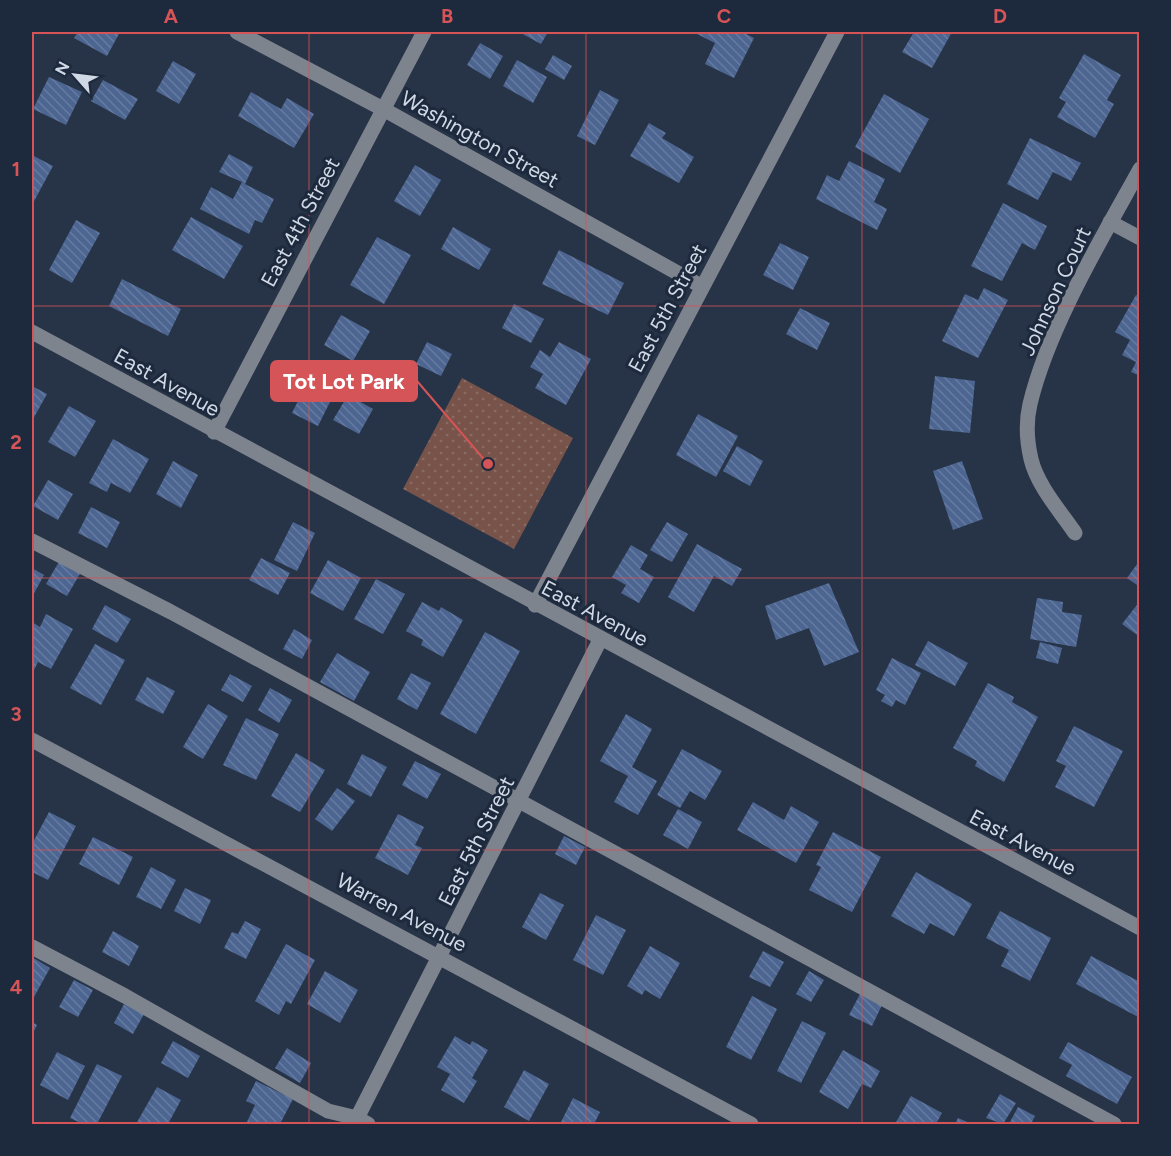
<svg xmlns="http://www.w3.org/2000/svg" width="1171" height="1156" font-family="Figtree,sans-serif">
  <defs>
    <pattern id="grass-dots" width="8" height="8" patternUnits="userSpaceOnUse" patternTransform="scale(1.5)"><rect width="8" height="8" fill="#78534a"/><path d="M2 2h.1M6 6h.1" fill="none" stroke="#8a6b64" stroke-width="1.8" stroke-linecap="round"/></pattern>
    <pattern id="building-back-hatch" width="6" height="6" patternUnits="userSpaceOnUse" patternTransform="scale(1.5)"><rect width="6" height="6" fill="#4c6691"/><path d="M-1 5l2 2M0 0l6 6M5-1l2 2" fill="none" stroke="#657ba0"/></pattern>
  </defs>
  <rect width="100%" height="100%" fill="#273347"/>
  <!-- grass -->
  <path fill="url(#grass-dots)" d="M462,378l111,60 -59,111 -111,-60z"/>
  <!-- building -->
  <g fill="url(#building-back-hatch)">
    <path d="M78,32h42l-13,24 -33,-18z"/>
    <path d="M519,32h29l-7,12z"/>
    <path d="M693,32h49l12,6 -20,40 -29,-14 10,-21z"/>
    <path d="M914,32h38l-20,36 -30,-16z"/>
    <path d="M480,43l23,13 -13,23 -23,-14z"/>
    <path d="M1084,54l37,21 -14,25 7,4 -19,34 -38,-21 9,-15 -7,-4z"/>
    <path d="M553,55l19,11 -8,14 -19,-11z"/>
    <path d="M517,60l30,17 -14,26 -30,-17z"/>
    <path d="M173,61l23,13 -17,30 -23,-13z"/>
    <path d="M49,77l33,15 -16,33 -33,-16z"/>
    <path d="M103,80l35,19 -13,21 -34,-19z"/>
    <path d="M600,90l19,10 -24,45 -18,-9z"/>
    <path d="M251,92l30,17 6,-11 27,16 -20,34 -56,-32z"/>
    <path d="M884,94l45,25 -29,54 -45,-26z"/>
    <path d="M649,123l17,10 -4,5 32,19 -15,26 -49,-27z"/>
    <path d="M1030,138l51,25 -10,18 -18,-9 -15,28 -31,-16z"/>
    <path d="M229,154l24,13 -8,17 29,15 -12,24 -7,-3 -6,14 -49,-25 11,-22 22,12 9,-17 -23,-10z"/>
    <path d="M32,155l21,11 -21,39z"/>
    <path d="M849,161l36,18 -11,23 13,7 -10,21 -61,-31 11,-24 12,6z"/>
    <path d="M415,165l26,15 -21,36 -26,-15z"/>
    <path d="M1003,203l44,23 -12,24 -13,-7 -20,38 -31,-15z"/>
    <path d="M191,217l52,29 -19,33 -52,-29z"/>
    <path d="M76,220l24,13 -28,50 -23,-13z"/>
    <path d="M453,227l38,22 -12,21 -38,-21z"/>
    <path d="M377,237l34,18 -27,49 -34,-19z"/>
    <path d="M780,243l29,14 -16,33 -30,-15z"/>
    <path d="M559,250l65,33 -16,32 -66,-31z"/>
    <path d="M122,279l59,30 -13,27 -59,-30z"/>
    <path d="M984,288l24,12 -30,58 -36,-17 23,-47 13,6z"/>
    <path d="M1136,295l4,2v79l-9,-4 5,-10 -14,-7 8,-15 -15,-8z"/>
    <path d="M514,304l30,15 -13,24 -29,-15z"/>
    <path d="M800,308l30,15 -13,27 -31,-16z"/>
    <path d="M341,315l29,16 -17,30 -29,-16z"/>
    <path d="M427,342l25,12 -11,22 -25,-12z"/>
    <path d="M559,342l32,17 -25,46 -31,-17 8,-14 -13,-7 10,-17 10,7z"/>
    <path d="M316,365l26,13 -24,48 -26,-13z"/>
    <path d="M935,376l40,5 -5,52 -41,-4z"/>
    <path d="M32,386l15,8 -15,27z"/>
    <path d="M348,395l25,14 -14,25 -26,-14z"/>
    <path d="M69,406l27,15 -21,36 -27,-15z"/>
    <path d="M698,414l40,22 -22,41 -40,-22z"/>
    <path d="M113,439l36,20 -19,34 -19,-10 -4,9 -18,-9z"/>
    <path d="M737,446l26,15 -13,25 -27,-15z"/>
    <path d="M173,461l25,14 -17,33 -25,-14z"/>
    <path d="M962,461l21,58 -30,11 -20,-59z"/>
    <path d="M48,480l25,14 -15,26 -25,-14z"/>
    <path d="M91,507l29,15 -13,26 -29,-15z"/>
    <path d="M293,522l22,11 -18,38 -23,-11z"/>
    <path d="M667,522l21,12 -16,28 -22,-12z"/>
    <path d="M697,544l45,25 -10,17 -18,-10 -20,36 -26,-15z"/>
    <path d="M631,545l17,10 -8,14 14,8 -15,26 -18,-10 5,-8 -14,-8z"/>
    <path d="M261,558l29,15 -12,22 -29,-15z"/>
    <path d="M60,560l21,12 -14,24 -21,-12z"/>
    <path d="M328,560l33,18 -18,33 -33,-18z"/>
    <path d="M1140,560v27l-13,-9z"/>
    <path d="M32,568l12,7 -12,22z"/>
    <path d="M376,579l29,15 -22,40 -29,-15z"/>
    <path d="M829,583l30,69 -35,14 -15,-38 -33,12 -11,-34z"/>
    <path d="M1037,598l26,4 -1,10 20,3 -6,32 -46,-8z"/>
    <path d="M1140,601v36l-18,-13z"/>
    <path d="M422,602l17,9 2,-4 22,13 -20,37 -22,-12 2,-5 -17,-9z"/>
    <path d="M105,605l26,14 -14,24 -25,-14z"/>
    <path d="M46,614l27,15 -22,40 -13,-7 -4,8 -2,-1v-47l8,5z"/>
    <path d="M294,629l18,11 -10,19 -19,-10z"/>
    <path d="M485,632l35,19 -44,83 -36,-20z"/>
    <path d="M928,641l40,22 -13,23 -40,-21z"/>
    <path d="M1040,642l22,6 -4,16 -22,-6z"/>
    <path d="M95,644l30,16 -24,45 -31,-17z"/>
    <path d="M337,653l33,19 -16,29 -34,-19z"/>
    <path d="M892,658l29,15 -16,32 -9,-5 -4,7 -11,-6 4,-6 -9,-5z"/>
    <path d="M411,673l20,10 -14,27 -20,-11z"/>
    <path d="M230,674l22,12 -9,16 -22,-12z"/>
    <path d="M147,677l28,14 -12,23 -28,-14z"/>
    <path d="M988,683l26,14 -2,5 26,15 -34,65 -29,-16 2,-5 -24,-13z"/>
    <path d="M270,688l22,12 -13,23 -21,-13z"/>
    <path d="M208,704l20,12 -25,43 -20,-12z"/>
    <path d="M626,714l26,15 -20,38 25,14 -19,34 -24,-13 14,-26 -28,-15z"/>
    <path d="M246,718l33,16 -23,46 -33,-15z"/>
    <path d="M1074,726l49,25 -29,56 -39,-20 11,-21 -10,-5z"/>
    <path d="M682,749l40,22 -17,29 -15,-9 -10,17 -23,-13z"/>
    <path d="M296,753l29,17 -25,42 -29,-16z"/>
    <path d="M362,754l25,13 -16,30 -24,-13z"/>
    <path d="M415,761l26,13 -14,25 -25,-14z"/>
    <path d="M337,788l18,13 -23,30 -17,-12z"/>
    <path d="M753,802l31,18 7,-14 28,16 -23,41 -59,-33z"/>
    <path d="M678,809l24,13 -14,27 -25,-14z"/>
    <path d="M49,812l27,14 -28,54 -16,-8v-28z"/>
    <path d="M398,814l26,13 -9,18 7,3 -14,27 -33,-17z"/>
    <path d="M833,832l48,25 -29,55 -43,-22 12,-23 -5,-2z"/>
    <path d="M564,836l21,11 -9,18 -21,-11z"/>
    <path d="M93,837l40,20 -14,28 -40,-21z"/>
    <path d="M151,867l25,13 -15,29 -25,-12z"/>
    <path d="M916,872l56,32 -18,32 -24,-13 -6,11 -33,-18z"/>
    <path d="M185,888l26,12 -11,24 -26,-13z"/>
    <path d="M540,893l24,12 -18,35 -24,-13z"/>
    <path d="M1000,911l51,27 -21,43 -29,-15 8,-16 -23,-12z"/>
    <path d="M596,915l30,15 -23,45 -30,-15z"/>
    <path d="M245,921l16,8 -15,30 -22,-11 8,-16 6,2z"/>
    <path d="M113,931l26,15 -10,20 -27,-14z"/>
    <path d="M286,944l29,16 -24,44 -5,-3 -7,14 -24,-14z"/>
    <path d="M650,946l30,17 -20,36 -15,-9 -3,5 -15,-9z"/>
    <path d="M763,951l21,11 -14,25 -21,-10z"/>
    <path d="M1091,956l49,26v36l-64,-34z"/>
    <path d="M32,957l18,11 -16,29 -2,-1z"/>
    <path d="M325,971l33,19 -18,33 -33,-19z"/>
    <path d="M809,971l15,9 -13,22 -15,-8z"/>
    <path d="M74,980l19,10 -15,27 -19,-10z"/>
    <path d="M860,994l22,11 -10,21 -23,-11z"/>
    <path d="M752,996l25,13 -26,51 -25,-13z"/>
    <path d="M124,1004l20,10 -11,20 -19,-11z"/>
    <path d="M802,1021l24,12 -25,50 -24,-12z"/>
    <path d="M32,1022l5,3 -5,10z"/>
    <path d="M455,1036l15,9 2,-4 16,9 -16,28 5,3 -13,22 -23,-13 9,-16 -13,-7z"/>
    <path d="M173,1041l27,15 -12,22 -27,-15z"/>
    <path d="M1068,1042l64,35 -15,27 -51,-28 6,-11 -13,-7z"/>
    <path d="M287,1048l24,15 -11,20 -25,-15z"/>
    <path d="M843,1050l37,21 -9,17 -9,-4 -14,25 -29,-17z"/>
    <path d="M57,1052l28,14 -17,34 -28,-15z"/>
    <path d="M97,1064l25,12 -25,48h-14l-13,-6z"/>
    <path d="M524,1070l25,14 -20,37 -25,-14z"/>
    <path d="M256,1081l37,18 -13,25h-34l9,-19 -9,-4z"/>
    <path d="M157,1087l24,13 -13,24h-32z"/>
    <path d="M1000,1094l16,9 -13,21 -17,-6z"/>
    <path d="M911,1096l31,17 -6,11h-41z"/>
    <path d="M573,1098l27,14 -6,12h-34z"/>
    <path d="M1018,1107l17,9 -4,8h-22z"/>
    <path d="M958,1118l14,6h-17z"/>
  </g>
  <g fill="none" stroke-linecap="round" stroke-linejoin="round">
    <!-- minor -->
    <g stroke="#7e848e" stroke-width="15">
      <path d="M237,32l146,77 318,177"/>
      <path d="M1110,222l30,16"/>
      <path d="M32,332l1108,596"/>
      <path d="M214,432l210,-400"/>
      <path d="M1075,533c-15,-22 -38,-48 -44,-74 -4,-17 -5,-38 -1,-55 18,-76 72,-166 110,-235"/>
      <path d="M32,541l139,71 943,512"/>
      <path d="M535,605l302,-573"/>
      <path d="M32,740l719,384"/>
      <path d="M32,947l93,49 203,115 29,7 11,6"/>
      <path d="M354,1124l246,-484"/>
    </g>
  </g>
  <!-- grid -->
  <path fill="none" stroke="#d45457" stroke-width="1.5" stroke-opacity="0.55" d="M309,32v1092M586,32v1092M862,32v1092M32,306h1108M32,578h1108M32,850h1108"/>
  <g text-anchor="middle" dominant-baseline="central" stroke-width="6" stroke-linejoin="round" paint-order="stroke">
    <!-- street labels -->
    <g font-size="21" fill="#d0d8e5" stroke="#1d293c">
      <text transform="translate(480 139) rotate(29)">Washington Street</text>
      <text transform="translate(300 222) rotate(-62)">East 4th Street</text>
      <text transform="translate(1055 291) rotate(-65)">Johnson Court</text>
      <text transform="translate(667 308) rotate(-62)">East 5th Street</text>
      <text transform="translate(167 382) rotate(29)">East Avenue</text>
      <text transform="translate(595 613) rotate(28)">East Avenue</text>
      <text transform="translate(476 841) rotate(-63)">East 5th Street</text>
      <text transform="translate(1023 842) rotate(28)">East Avenue</text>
      <text transform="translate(402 912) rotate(28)">Warren Avenue</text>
    </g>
  </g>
  <!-- callouts -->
  <path fill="none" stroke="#d45457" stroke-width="2" d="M488 464L417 381"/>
  <circle fill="#d45457" stroke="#1d293c" stroke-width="2" cx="488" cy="464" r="6"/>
  <rect fill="#d45457" stroke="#d45457" stroke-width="2" x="271" y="361" width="146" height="40" rx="6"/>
  <g font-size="22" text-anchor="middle" font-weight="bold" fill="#fff">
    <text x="344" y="389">Tot Lot Park</text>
  </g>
  <!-- border -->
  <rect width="1171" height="1156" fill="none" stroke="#1d293c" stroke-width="66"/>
  <!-- north arrow -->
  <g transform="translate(75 75) rotate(298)" stroke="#1d293c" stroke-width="4.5" paint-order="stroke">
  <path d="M0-4.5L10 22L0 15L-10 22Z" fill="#d0d8e5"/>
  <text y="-9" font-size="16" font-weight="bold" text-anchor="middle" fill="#d0d8e5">N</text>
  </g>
  <rect x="33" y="33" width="1105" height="1090" fill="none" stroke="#d45457" stroke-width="2"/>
  <g font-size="20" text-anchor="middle" font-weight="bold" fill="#d45457">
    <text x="171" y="23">A</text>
    <text x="447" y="23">B</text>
    <text x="724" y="23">C</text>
    <text x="1000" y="23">D</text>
    <text x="16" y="176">1</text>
    <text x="16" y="449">2</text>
    <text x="16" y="721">3</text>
    <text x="16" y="994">4</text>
  </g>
</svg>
